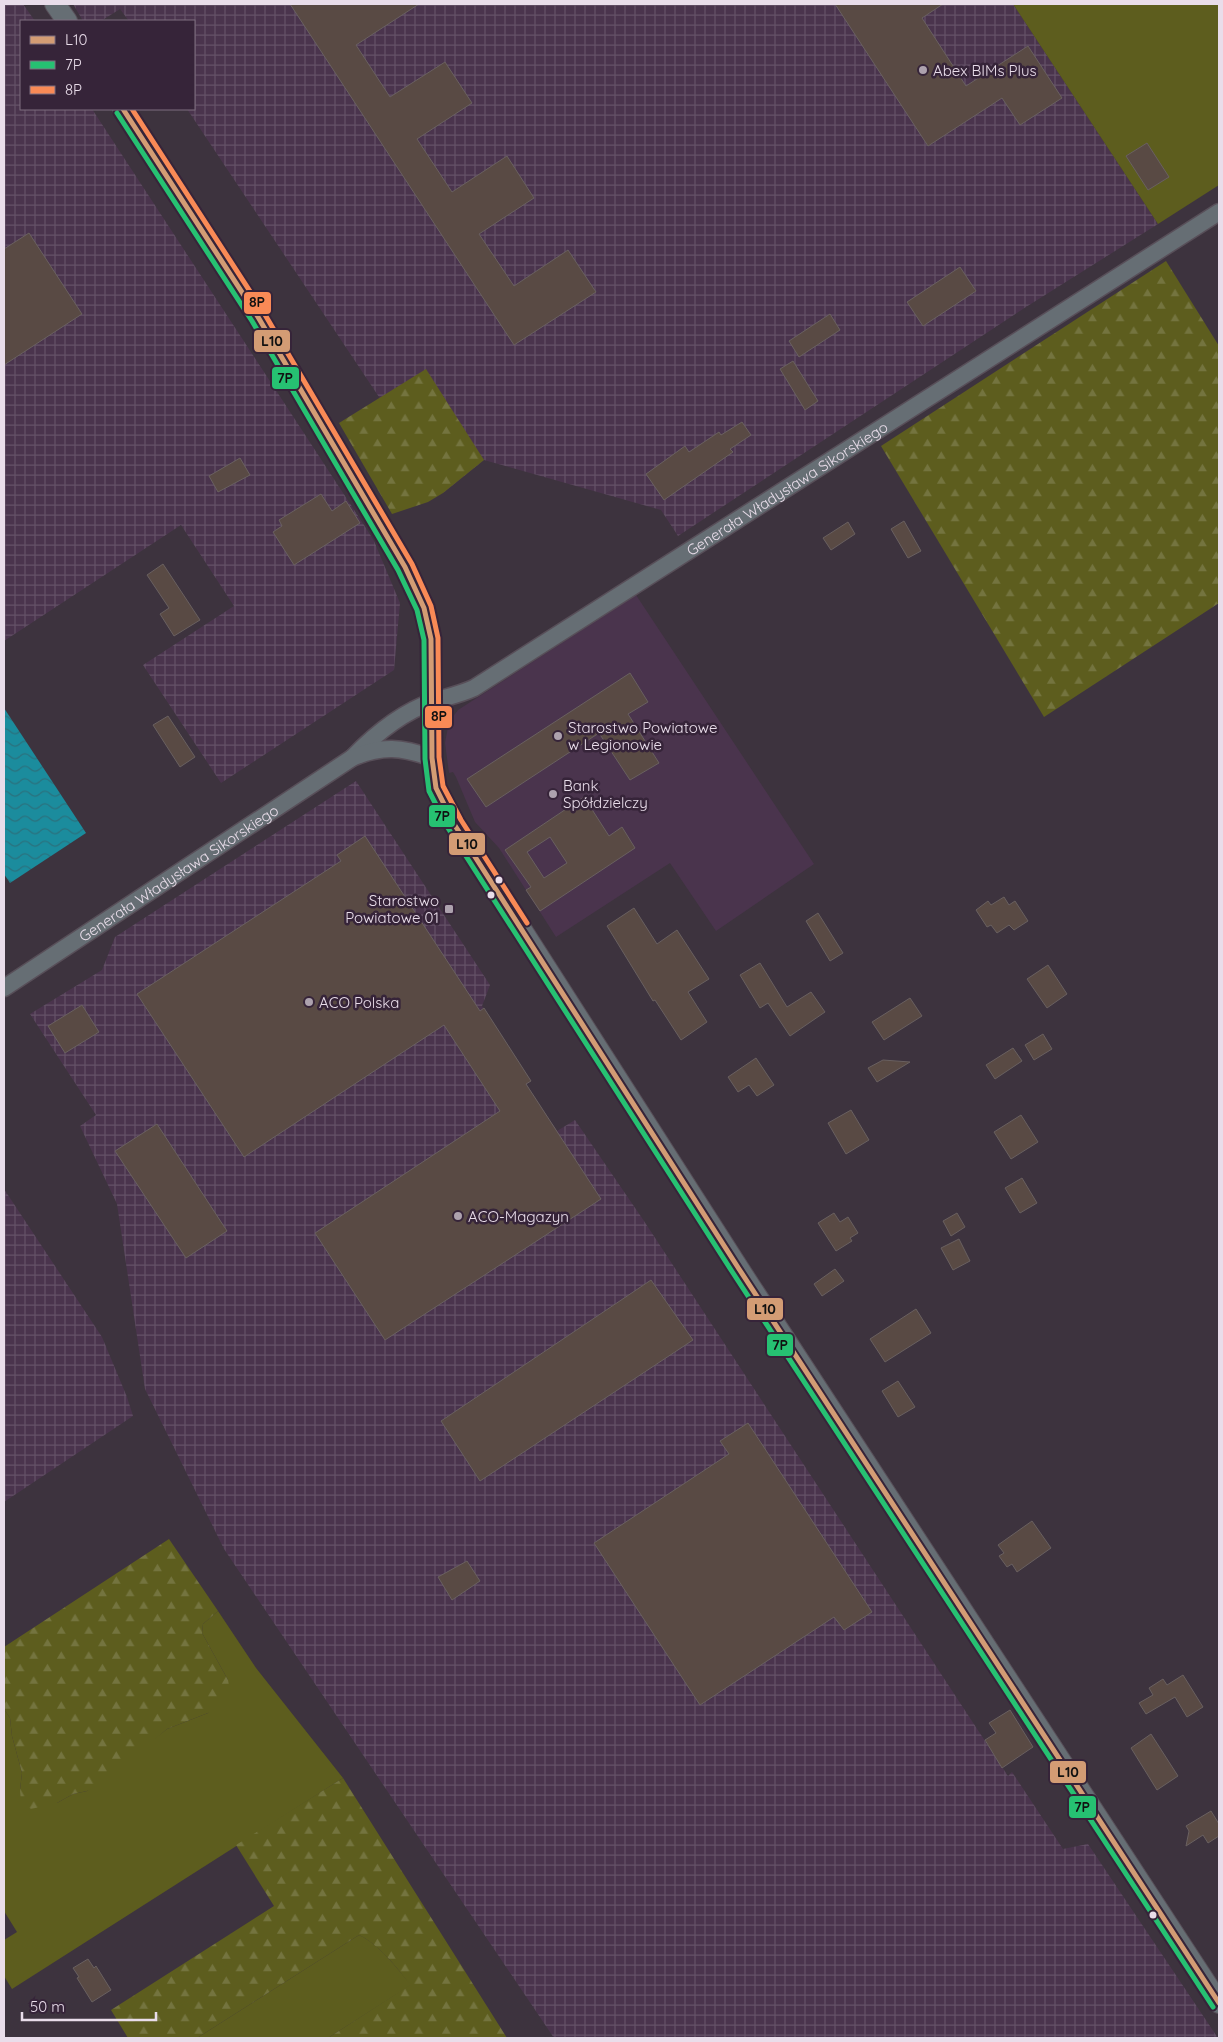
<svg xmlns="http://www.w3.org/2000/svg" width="1223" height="2042" font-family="Quicksand,sans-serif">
  <defs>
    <pattern id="industrial-grid" width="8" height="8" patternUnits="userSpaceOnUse" patternTransform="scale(1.25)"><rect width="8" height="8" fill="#4a344d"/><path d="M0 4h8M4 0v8" fill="none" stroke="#645167"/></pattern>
    <pattern id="forest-firs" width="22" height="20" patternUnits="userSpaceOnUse" patternTransform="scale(1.25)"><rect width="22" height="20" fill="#5d5d1e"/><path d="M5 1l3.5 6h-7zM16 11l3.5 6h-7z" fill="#74743f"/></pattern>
    <pattern id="water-waves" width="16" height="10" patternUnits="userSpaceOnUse" patternTransform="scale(1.25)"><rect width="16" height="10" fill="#1b8c9d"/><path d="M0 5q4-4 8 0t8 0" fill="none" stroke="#2a727f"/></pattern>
  </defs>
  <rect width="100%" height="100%" fill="#3d333e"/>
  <!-- built -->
  <path fill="#4a344d" d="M636,595l178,269 -98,67 -46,-68 -114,74 -57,-89 -24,-26 -19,-45 -3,-5 -4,1 -4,-30 3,-16 4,-9 6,-8z"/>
  <!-- industrial -->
  <g fill="url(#industrial-grid)">
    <path d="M4,4h19l12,17h-14v88h71l272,416 10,16 26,62 -6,67 -173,113 -78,-118 91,-59 -53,-81 -177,116z"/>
    <path d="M73,4h940l145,220 -132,83 -348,229 -17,-26 -177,-50 -41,33 -256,-384h7v-88h-65l-9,-12 -19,12h-18z"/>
    <path d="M356,781l134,204 -8,21 49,75 -5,4 31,46 18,-11 69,101 364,555 4,-4 51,77 25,-5 130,194h-664l-330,-489 -79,-160 -28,-185 -37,-78 16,-11 -66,-101 72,-44 13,-33z"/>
    <path d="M4,1189l98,148 25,60 6,19 -129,86z"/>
  </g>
  <!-- green -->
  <g fill="#5d5d1e">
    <path d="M1013,4h206v181l-61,39z"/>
    <path d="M218,1611l38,57 87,110 -331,211 -8,-13v-36l13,-8 -13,-21v-202l6,9 2,18 10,37 -2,17 37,13 16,-9 14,-3 80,-62 41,-16 20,-33 -26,-47 1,-9z"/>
    <path d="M359,1935c20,9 38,33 52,50l-83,53h-131z"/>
  </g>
  <!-- forest -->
  <g fill="url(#forest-firs)">
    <path d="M1166,261l53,85v257l-175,114 -163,-271z"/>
    <path d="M426,369l58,91 -41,33 -15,9 -36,12 -53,-91z"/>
    <path d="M169,1539l49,72 -15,13 -1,9 26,47 2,11 -8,12 -14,10 -41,16 -65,55 -15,7 -14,3 -16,9 -26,6 -10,-7 -1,-12 2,-17 -10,-37 -2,-18 -6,-9v-62z"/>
    <path d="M343,1778l164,260h-179l82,-53c-11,-16 -33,-42 -51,-50l-162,103h-69l-17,-28 163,-104 -38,-61z"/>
  </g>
  <!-- water -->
  <path fill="url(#water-waves)" d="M4,708l82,125 -76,50 -6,-9z"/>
  <!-- building -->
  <g fill="#594a44" stroke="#696060" fill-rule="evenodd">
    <path d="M290,4h129l-63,41 34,52 55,-35 27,41 -55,36 35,53 55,-36 27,42 -55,36 35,52 54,-36 28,42 -82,53z"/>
    <path d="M835,4h108l-21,14 44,68 62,-40 34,52 -42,27 -18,-27 -74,48z"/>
    <path d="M1147,143l22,34 -21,13 -22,-34z"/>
    <path d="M29,233l53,81 -78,51v-116z"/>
    <path d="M960,267l16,24 -53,35 -16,-24z"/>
    <path d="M830,314l10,16 -41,27 -10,-16z"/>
    <path d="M793,361l25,40 -13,9 -25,-41z"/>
    <path d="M742,422l9,13 -21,14 3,3 -69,48 -18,-26 39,-28 4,6 30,-20 2,3z"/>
    <path d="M240,458l10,17 -32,17 -9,-16z"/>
    <path d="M321,494l11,17 14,-10 14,22 -66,42 -21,-33 9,-6 -3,-6z"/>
    <path d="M904,521l17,30 -13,7 -17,-29z"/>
    <path d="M848,522l7,12 -24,16 -8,-12z"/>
    <path d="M163,564l37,56 -26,16 -14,-22 9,-6 -22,-33z"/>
    <path d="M630,673l18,29 -20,12 31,49 -29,17 -31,-47 -113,74 -19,-28z"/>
    <path d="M168,716l27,41 -15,10 -27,-42z"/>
    <path d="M584,797l25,39 13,-9 13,21 -95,63 -14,-21 5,-3 -26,-37zM550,837l17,26 -23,15 -17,-26z"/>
    <path d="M365,836l115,175 4,-3 47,73 -5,3 75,115 -216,141 -70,-107 185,-122 -56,-86 -200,132 -107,-163 204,-133 -4,-6z"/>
    <path d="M1004,897l5,8 6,-4 13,20 -14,9 -5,-5 -12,8 -6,-8 -4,2 -11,-17 12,-9 3,4z"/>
    <path d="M634,908l23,36 20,-14 32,49 -21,13 19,30 -26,18 -26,-40 -2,1 -46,-75z"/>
    <path d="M818,913l25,40 -13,8 -24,-40z"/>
    <path d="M760,963l27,44 24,-15 14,20 -35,24 -22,-33 -8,5 -20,-33z"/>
    <path d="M1048,965l19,29 -20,14 -20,-29z"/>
    <path d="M910,998l12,18 -38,24 -12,-18z"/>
    <path d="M82,1005l17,27 -34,21 -17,-27z"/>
    <path d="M1043,1034l9,15 -18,11 -9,-15z"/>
    <path d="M1013,1048l9,13 -27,18 -9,-14z"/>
    <path d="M756,1058l18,27 -17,11 -8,-11 -11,7 -10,-15z"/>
    <path d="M883,1060l27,2 -33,20 -9,-14z"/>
    <path d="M851,1110l18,30 -23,14 -18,-31z"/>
    <path d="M1021,1115l17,27 -27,17 -17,-27z"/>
    <path d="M157,1124l70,107 -41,27 -71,-107z"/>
    <path d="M1022,1178l15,25 -17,10 -15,-25z"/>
    <path d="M834,1213l6,9 8,-5 10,16 -8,5 2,3 -16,10 -18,-28z"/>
    <path d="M957,1213l8,14 -14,9 -8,-15z"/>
    <path d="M959,1239l11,22 -17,9 -12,-22z"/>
    <path d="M835,1269l9,12 -22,15 -8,-12z"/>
    <path d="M651,1280l42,60 -213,141 -39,-60z"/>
    <path d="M916,1309l15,24 -46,29 -15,-23z"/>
    <path d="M898,1381l17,26 -17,10 -16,-26z"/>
    <path d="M748,1423l124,189 -28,18 -10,-13 -134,88 -106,-162 135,-89 -9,-13z"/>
    <path d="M1032,1521l19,27 -34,24 -5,-8 -5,3 -8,-11 5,-3 -6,-8z"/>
    <path d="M467,1561l13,20 -28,19 -14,-23z"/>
    <path d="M1183,1675l20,32 -16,10 -12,-20 -29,17 -7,-11 14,-8 -4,-7 14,-9 4,6z"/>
    <path d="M1010,1710l23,37 -31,21 -17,-28 11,-7 -7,-10z"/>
    <path d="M1151,1734l27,42 -21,14 -26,-42z"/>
    <path d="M1211,1811l8,13v12l-11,7 -5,-8 -17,11 3,-15 -3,-5z"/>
    <path d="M88,1959l6,9 2,-2 15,24 -19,12 -15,-24 2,-1 -6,-9z"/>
  </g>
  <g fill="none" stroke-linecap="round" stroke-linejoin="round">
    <defs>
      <g id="minor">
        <path id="s1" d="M352,758c23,-24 50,-46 82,-57 13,-4 27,-7 40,-13l745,-476"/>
        <path id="s2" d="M4,988l348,-230c30,-13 50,-11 80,0"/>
      </g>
      <g id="tertiary">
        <path d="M55,4l12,17"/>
        <path d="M123,109l135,208 147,250 19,41 7,31 1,119 4,30 18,36 285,445 480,734"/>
      </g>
    </defs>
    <!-- minor casing -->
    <use href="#minor" stroke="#584f59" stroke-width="19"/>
    <!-- tertiary casing -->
    <use href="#tertiary" stroke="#584f59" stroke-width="22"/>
    <!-- minor -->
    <use href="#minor" stroke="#666e74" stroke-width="16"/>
    <!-- tertiary -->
    <use href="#tertiary" stroke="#666e74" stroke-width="20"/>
    <defs>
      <path id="bus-1" d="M123,109l135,208 147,250 19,41 7,31 1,119 4,30 18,36 285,445 480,734"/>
      <path id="bus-2" d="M117,113l135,208 146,249 19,40 7,30 1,119 4,32 19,37 285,445 480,734"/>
      <path id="bus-3" d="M132,109l132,204 148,251 19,42 7,32 1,119 4,29 18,34 66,103"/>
    </defs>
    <!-- bus-1 casing -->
    <use href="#bus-1" stroke="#362439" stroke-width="9"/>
    <!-- bus-2 casing -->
    <use href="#bus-2" stroke="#362439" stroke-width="9"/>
    <!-- bus-3 casing -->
    <use href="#bus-3" stroke="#362439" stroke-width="9"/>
    <!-- bus-1 -->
    <use href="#bus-1" stroke="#d39c74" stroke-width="5"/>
    <!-- bus-2 -->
    <use href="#bus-2" stroke="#26c172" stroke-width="5"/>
    <!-- bus-3 -->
    <use href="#bus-3" stroke="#f98a56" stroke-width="5"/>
  </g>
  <!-- markers -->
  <g fill="#ada2ae" stroke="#362439" stroke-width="2">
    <circle cx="923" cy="70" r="5"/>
    <circle cx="558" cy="736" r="5"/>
    <circle cx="553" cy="794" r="5"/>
    <rect x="444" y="904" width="10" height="10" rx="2.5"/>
    <circle cx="309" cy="1002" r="5"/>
    <circle cx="458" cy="1216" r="5"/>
  </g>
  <g fill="#e9ddea" stroke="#362439" stroke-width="2">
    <circle cx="499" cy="880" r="4.5"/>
    <circle cx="491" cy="895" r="4.5"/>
    <circle cx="1153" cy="1915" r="4.5"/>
  </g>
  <g text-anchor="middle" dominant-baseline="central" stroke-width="5" stroke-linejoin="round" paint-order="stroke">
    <!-- poi labels -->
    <g font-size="15" fill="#e9ddea" stroke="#362439" text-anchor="start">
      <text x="933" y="70">Abex BIMs Plus</text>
      <text x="568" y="727">Starostwo Powiatowe<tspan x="568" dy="17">w Legionowie</tspan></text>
      <text x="563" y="785">Bank<tspan x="563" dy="17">Spółdzielczy</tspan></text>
      <text x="439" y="900" text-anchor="end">Starostwo<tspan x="439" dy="17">Powiatowe 01</tspan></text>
      <text x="319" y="1002">ACO Polska</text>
      <text x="468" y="1216">ACO-Magazyn</text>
    </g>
    <!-- street labels -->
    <g font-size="15" fill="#e9ddea" stroke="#362439">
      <text stroke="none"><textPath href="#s1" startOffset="514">Generała Władysława Sikorskiego</textPath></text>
      <text stroke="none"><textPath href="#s2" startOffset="209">Generała Władysława Sikorskiego</textPath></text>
    </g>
  </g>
  <g stroke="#362439" stroke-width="2">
    <rect x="243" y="291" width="29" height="24" rx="5" fill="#f98a56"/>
    <rect x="253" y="329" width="38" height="24" rx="5" fill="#d39c74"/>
    <rect x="271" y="366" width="29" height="24" rx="5" fill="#26c172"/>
    <rect x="424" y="705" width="29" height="24" rx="5" fill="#f98a56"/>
    <rect x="428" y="804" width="28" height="24" rx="5" fill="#26c172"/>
    <rect x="448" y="832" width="38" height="24" rx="5" fill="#d39c74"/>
    <rect x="746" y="1297" width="38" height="24" rx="5" fill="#d39c74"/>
    <rect x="766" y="1333" width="28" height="24" rx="5" fill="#26c172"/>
    <rect x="1049" y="1760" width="38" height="24" rx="5" fill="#d39c74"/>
    <rect x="1068" y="1795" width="29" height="24" rx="5" fill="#26c172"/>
  </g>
  <g font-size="14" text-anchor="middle" font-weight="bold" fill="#111">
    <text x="257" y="307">8P</text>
    <text x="272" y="346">L10</text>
    <text x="285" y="383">7P</text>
    <text x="439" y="721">8P</text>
    <text x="442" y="821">7P</text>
    <text x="467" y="849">L10</text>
    <text x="765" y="1314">L10</text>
    <text x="780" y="1350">7P</text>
    <text x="1068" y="1777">L10</text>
    <text x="1082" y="1812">7P</text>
  </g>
  <!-- border -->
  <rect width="1223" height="2042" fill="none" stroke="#e9ddea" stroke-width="10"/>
  <!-- legend -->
  <rect x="20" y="20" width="175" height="90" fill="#362439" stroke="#7e6e80"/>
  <rect x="30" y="36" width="25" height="8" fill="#d39c74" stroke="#7e6e80"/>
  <text x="65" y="45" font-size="15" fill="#e9ddea">L10</text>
  <rect x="30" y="61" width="25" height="8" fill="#26c172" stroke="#7e6e80"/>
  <text x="65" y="70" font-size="15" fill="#e9ddea">7P</text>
  <rect x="30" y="86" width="25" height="8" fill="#f98a56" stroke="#7e6e80"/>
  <text x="65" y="95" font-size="15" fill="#e9ddea">8P</text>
  <!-- scale -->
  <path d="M22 2012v8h134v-8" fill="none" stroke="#e9ddea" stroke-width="2.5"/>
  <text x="30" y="2012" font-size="15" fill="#e9ddea" stroke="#362439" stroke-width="4" paint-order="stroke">50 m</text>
</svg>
